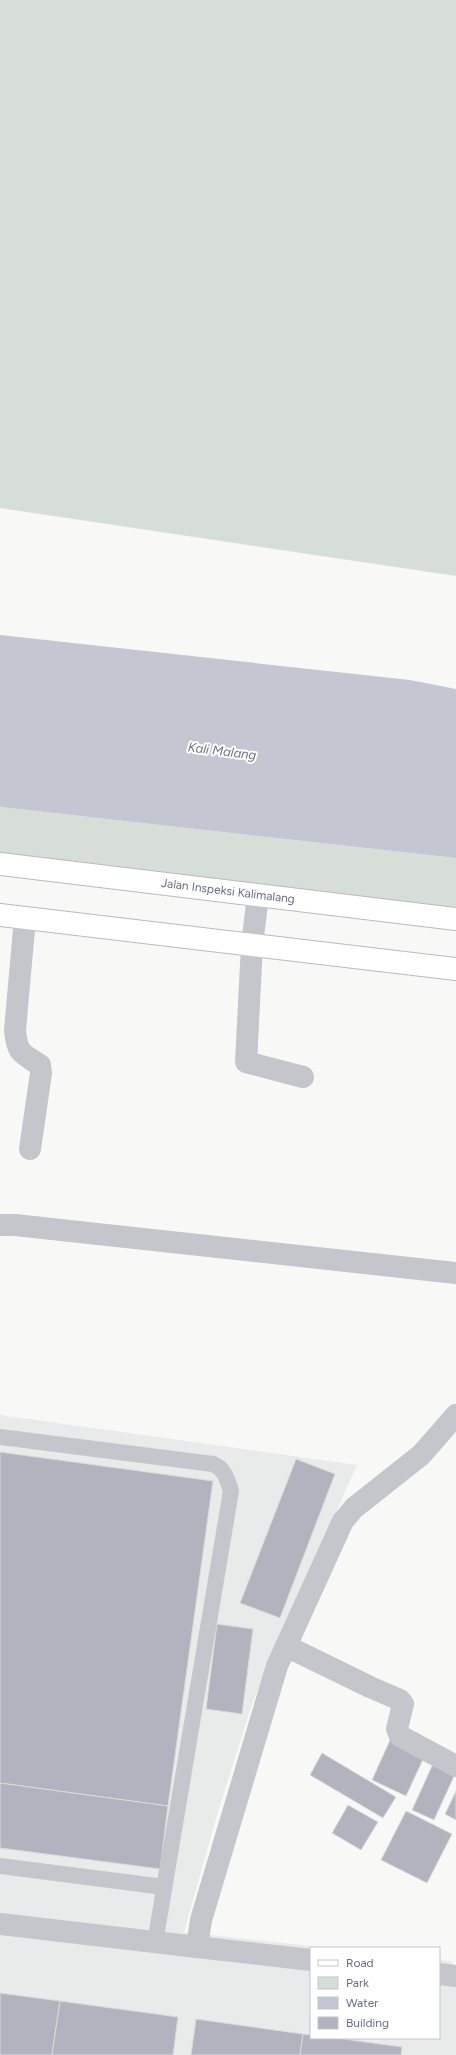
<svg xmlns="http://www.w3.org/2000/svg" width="456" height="2055" font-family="Figtree,sans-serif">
  <rect width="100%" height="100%" fill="#f8f9f7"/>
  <!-- built -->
  <path fill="#e9eaea" d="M0,1415l357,50 -104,236 -36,114 -33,117 145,16h-18v90h128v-78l11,1 6,5v89h-456z"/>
  <!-- green -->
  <g fill="#d7ded8">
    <path d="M0,0h456v576l-456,-68z"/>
    <path d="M0,807l456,51v61l-456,-55z"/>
  </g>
  <!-- water -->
  <path fill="#c4c7d1" d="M0,635l410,45 46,9v169l-456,-51z"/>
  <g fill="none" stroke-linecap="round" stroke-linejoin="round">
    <!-- river -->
    <path stroke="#c4c7d1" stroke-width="52" d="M0,724l443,55"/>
  </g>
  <!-- building -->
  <g fill="#b2b3be" stroke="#dadbd9">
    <path d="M0,1452l213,29 -45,325 -168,-23z"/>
    <path d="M296,1459l39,15 -55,144 -40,-15z"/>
    <path d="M217,1624l36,5 -11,85 -36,-5z"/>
    <path d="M391,1738l35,15 -20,43 -34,-16z"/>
    <path d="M322,1753l74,44 -13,21 -73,-43z"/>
    <path d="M433,1764l22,10 -21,46 -22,-10z"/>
    <path d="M0,1783l168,23 -8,63 -160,-21z"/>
    <path d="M456,1791v29l-11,-6z"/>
    <path d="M348,1805l30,17 -17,28 -29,-17z"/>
    <path d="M406,1811l46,23 -25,49 -46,-23z"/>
    <path d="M0,1993l60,8 -8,54h-52z"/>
    <path d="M60,2001l118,16 -5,38h-121z"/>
    <path d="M196,2019l107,15 -3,21h-109z"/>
    <path d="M303,2034l8,1v3h25l66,9 -1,8h-101z"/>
  </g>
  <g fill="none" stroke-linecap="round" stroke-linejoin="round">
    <defs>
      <g id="primary">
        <path d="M0,864l456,55"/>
        <path d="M0,915l456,54"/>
      </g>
    </defs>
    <!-- primary casing -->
    <use href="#primary" stroke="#b9b9c0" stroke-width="24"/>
    <!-- lane -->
    <g stroke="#c5c5cc" stroke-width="16">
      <path d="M0,1437l213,27c12,5 14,15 18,27l-76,452"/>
      <path d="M0,1866l164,21"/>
    </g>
    <!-- street -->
    <g stroke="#c5c5cc" stroke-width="22">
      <path d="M258,895l-6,50 -6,117 57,15"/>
      <path d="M25,918l-10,112c2,23 6,23 25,35l1,8 -11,76"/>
      <path d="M0,1225h15l441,48"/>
      <path d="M286,1646l84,41 30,13 3,4 -6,25 3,7 56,30"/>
      <path d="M0,1924l197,23 4,-27 76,-254 66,-145 11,-13 67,-53 35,-40"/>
      <path d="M197,1947l114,13"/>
      <path d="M439,1974l17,2"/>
    </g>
    <!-- primary -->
    <use href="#primary" stroke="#fff" stroke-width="22"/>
  </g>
  <g text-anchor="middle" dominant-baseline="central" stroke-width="4" stroke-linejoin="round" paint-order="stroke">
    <!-- street labels -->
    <g font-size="12" fill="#6b6b86" stroke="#fff">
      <text transform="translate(228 891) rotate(7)">Jalan Inspeksi Kalimalang</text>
    </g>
    <!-- water labels -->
    <g font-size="13" font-style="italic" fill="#6c7288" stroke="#fff">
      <text transform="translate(222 751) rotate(7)">Kali Malang</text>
    </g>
  </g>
  <!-- legend -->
  <rect x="310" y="1947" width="130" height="92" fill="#ffffff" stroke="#c4c4cf"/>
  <rect x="318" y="1960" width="20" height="6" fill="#ffffff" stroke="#c4c4cf"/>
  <text x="346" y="1967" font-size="12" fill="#6b6b86">Road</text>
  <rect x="318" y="1977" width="20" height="12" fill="#d7ded8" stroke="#c4c4cf"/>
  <text x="346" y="1987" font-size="12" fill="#6b6b86">Park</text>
  <rect x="318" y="1997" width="20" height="12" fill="#c4c7d1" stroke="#c4c4cf"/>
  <text x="346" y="2007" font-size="12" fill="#6b6b86">Water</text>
  <rect x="318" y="2017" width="20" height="12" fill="#b2b3be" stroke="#c4c4cf"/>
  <text x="346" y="2027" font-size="12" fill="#6b6b86">Building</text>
</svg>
